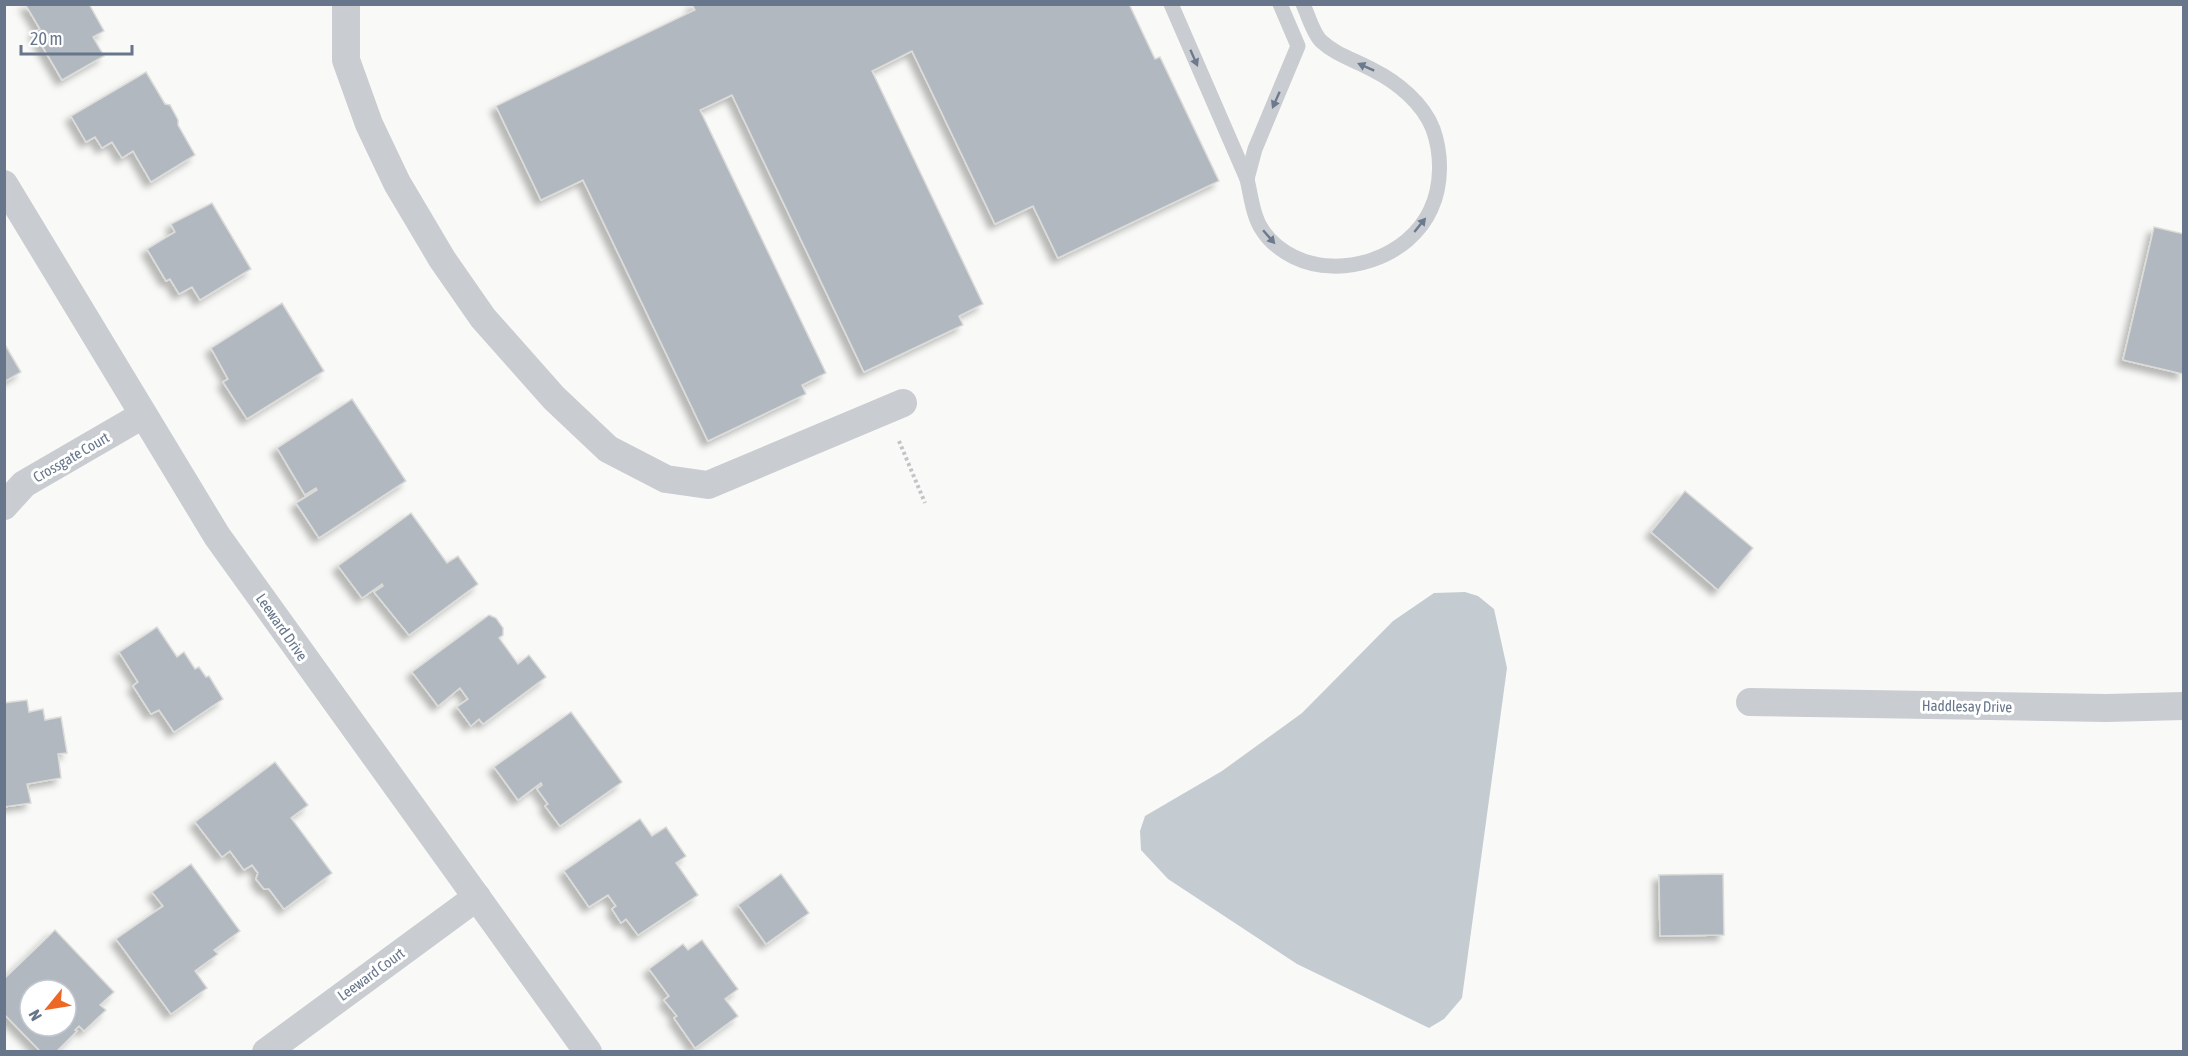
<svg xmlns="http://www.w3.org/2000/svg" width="2188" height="1056" font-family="'Asap Condensed',sans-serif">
  <defs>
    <filter id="shadow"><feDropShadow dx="-5.5" dy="5.5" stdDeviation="3" flood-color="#0004"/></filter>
  </defs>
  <rect width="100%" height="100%" fill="#f9faf7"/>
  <!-- water -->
  <path fill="#c4ccd2" d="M1465,592l13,4 16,13 13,59 -45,330 -18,21 -15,9 -132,-64 -129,-85 -27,-29 -1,-19 5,-15 77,-45 80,-58 91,-92 41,-28z"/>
  <!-- building -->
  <g fill="#b1b8bf" stroke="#dbdbd9" stroke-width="1.5" fill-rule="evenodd" filter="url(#shadow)">
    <path d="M25,4h64l15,27 -11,6 11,19 -42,24 -28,-48 6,-3z"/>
    <path d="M692,4h437l26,55 5,-2 59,124 -161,77 -25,-52 -38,18 -83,-173 -40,20 111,233 -24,12 4,9 -99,47 -132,-277 -32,15 126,263 -24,12 4,9 -98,47 -125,-261 -42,20 -45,-94 199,-96z"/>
    <path d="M146,72l19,32 5,1 8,15v5l17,30 -44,27 -18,-31 -11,7 -10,-16 -10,6 -7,-11 -9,5 -15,-26z"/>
    <path d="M212,203l39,66 -51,31 -8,-13 -13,7 -9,-15 -4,2 -19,-32 28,-17 -4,-8z"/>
    <path d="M2154,227l30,7 -1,140 -60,-14z"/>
    <path d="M282,303l42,68 -77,48 -24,-37 5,-3 -17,-31z"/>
    <path d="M4,343l17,29 -17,10z"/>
    <path d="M352,399l54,82 -87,57 -23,-35 21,-13 -1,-2 -11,7 -28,-47z"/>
    <path d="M1685,491l68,57 -35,42 -67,-58z"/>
    <path d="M411,513l36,50 11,-7 20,28 -69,51 -35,-43 9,-6 -1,-2 -20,14 -24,-32z"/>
    <path d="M489,615l7,3 7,10v7l-4,3 19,26 11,-9 17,22 -63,47 -4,-5 -8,7 -14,-19 11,-8 -8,-11 -22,18 -26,-34z"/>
    <path d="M157,627l20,30 7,-5 11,17 4,-2 7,10 3,-1 14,23 -49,33 -15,-22 -8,4 -18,-28 5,-4 -19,-30z"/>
    <path d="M27,700l2,12 14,-3 2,11 16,-3 6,36 -9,1 3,24 -34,6 4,19 -27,4v-104z"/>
    <path d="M571,712l51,70 -62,44 -15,-20 3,-2 -11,-15 5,-4 -1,-2 -23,17 -24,-33z"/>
    <path d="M275,762l33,43 -17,13 41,55 -48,36 -15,-20h-5l-8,-10 2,-6 -6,-8 -8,5 -14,-19 -8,6 -27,-35z"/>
    <path d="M640,819l12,17 14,-9 20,29 -10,7 22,32 -60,40 -12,-16 -5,4 -9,-14 4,-3 -8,-11 -19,12 -25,-36z"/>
    <path d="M191,864l49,67 -26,19 4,4 -23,17 12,17 -36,26 -55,-75 47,-33 -11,-14z"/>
    <path d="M781,874l28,39 -43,31 -28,-39z"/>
    <path d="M1723,874l1,61 -64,1 -1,-61z"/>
    <path d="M55,930l59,62 -14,13 6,5 -22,21 -5,-5 -4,4 2,1 -21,21h-15l-37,-38v-35zM30,990h36v36h-36z"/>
    <path d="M702,940l36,49 -13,10 13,17 -43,32 -21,-30 3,-2 -13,-16 5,-4 -20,-27 34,-25 5,6z"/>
  </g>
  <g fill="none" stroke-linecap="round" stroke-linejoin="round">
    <!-- path -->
    <path stroke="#c3c4c7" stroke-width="4" stroke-dasharray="3 3" stroke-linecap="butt" d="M899,441l26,62"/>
    <!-- service -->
    <g stroke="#c9ccd0" stroke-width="15">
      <path d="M1171,4l76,175c4,17 6,38 16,52 8,12 19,20 31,26 47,23 115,1 137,-48 11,-24 11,-55 2,-80 -10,-26 -36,-47 -60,-59 -18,-10 -37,-15 -52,-29 -8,-8 -13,-26 -18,-37"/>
      <path d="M1247,179l8,-30 43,-103 -18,-42"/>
    </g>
    <!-- minor -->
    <g stroke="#c9ccd0" stroke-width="28">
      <path d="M346,4v56l23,64 28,59 45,76 41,59 71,80 54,51 58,30 42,6 195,-82"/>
      <path d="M4,184l213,352 371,516"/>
      <path d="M4,506l20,-22 119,-69"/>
      <path d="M1750,702l356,6 78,-2"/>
      <path d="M266,1052l211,-155"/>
    </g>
  </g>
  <!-- one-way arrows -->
  <defs><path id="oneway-solid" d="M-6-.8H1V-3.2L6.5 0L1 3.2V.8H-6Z" transform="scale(1.5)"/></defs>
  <g fill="#6c7a8e">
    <use href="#oneway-solid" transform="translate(1194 58) rotate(66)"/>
    <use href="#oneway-solid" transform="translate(1366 67) rotate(-156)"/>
    <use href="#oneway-solid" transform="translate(1276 100) rotate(114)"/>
    <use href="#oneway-solid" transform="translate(1420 225) rotate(-51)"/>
    <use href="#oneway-solid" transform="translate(1269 237) rotate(49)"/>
  </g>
  <g text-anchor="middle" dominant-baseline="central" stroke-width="6" stroke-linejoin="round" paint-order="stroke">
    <!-- street labels -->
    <g font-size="15" fill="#67768a" stroke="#fff">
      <text transform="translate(71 457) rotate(-30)">Crossgate Court</text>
      <text transform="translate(282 627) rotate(55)">Leeward Drive</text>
      <text transform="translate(1967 706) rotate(1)">Haddlesay Drive</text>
      <text transform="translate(371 974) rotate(-36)">Leeward Court</text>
    </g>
  </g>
  <!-- border -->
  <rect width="2188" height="1056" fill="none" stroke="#67768a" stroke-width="12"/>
  <!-- north arrow -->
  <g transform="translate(48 1008) rotate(240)"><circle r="28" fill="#ffffff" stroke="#c2c8d0" stroke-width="1.5"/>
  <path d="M0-4.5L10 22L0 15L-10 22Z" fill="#ed6824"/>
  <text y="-9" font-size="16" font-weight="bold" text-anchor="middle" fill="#67768a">N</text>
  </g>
  <!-- scale -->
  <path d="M21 45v9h111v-9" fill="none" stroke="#67768a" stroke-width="3"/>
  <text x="30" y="45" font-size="18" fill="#67768a" stroke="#ffffff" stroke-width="4.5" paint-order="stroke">20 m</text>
</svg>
